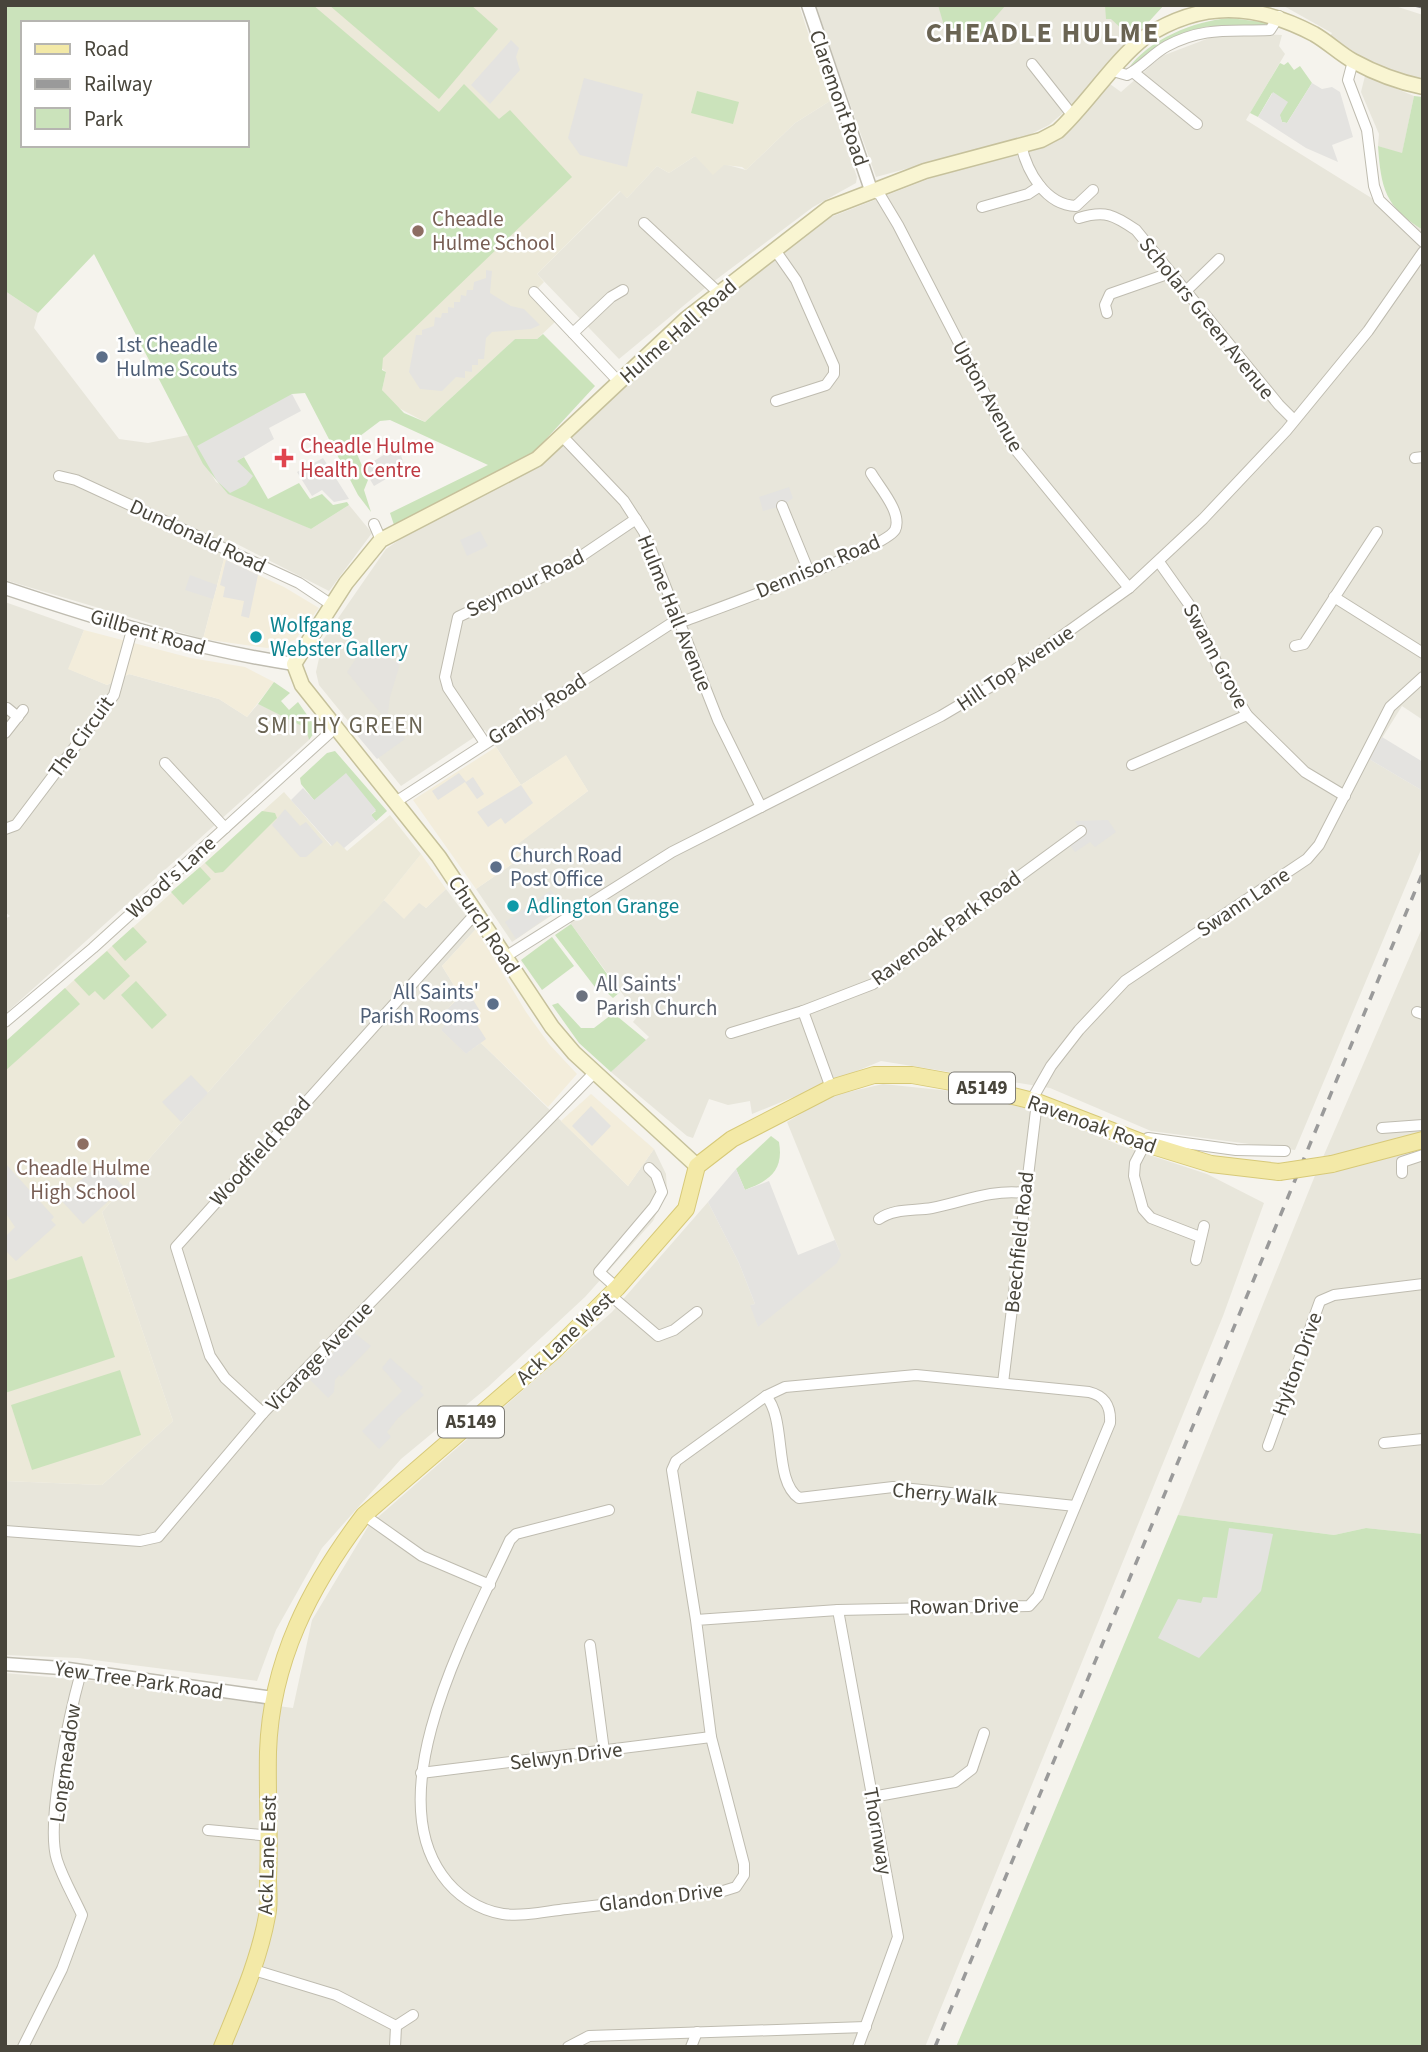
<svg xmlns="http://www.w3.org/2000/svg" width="1428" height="2052" font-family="'Source Sans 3',sans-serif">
  <rect width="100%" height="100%" fill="#f5f3ed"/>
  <!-- residential -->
  <g fill="#e8e6db">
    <path d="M815,5h349l-94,102 -21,18 -22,11 -151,41z"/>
    <path d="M1282,5h110l31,10v65l-13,-1 -37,-15 -43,-28 2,-3z"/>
    <path d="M1243,33l39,2 -3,11 6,8 -39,66 177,110v490l-21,-14 -33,53 54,32v54l-128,305 -144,-19 -101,-43 -169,-27 -129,53 -2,-13 -22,4 -19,-6 -16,39 -6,-2 -76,-64 38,-35 -16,-15 3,-4 -9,-18 -56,-76 -7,-17 -52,35 -36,-53 49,-34 -8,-11 71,-53 -22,-35 -45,29 -36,-55 -84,56 -82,-101 -3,-13 7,-32 63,-91 19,-13 129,-68 40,-32 99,-97 158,-122 100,-39 124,-36 55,-58 11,8 41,-36 55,-21z"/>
    <path d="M1365,76l49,20 -12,58 -24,-8 1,-12 -18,-42z"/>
    <path d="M830,101l27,76 -1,6 -43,24 -108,81 -86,71 -82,-85 84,-83 6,7 30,-32 12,7 26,-17 51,14 49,-47z"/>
    <path d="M5,291l33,22 -4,15 85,111 29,4 41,-8 27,47 95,47 38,-24 23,28 -43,58 -100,-51 -26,99 -198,-59z"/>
    <path d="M5,602l79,28 -15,39 38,16 22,-11 90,25 28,18 11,-13 49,24 2,12 -304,274v-95l5,-3 -5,-4z"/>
    <path d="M446,889l30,40 -34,37 18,29 -21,24 42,24 147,143 26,-37 12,25 1,16 -14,31 -68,76 -97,90 -87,72 -79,89 -46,82 -19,51 -179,-23 -73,-3v-174l97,4 71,-64 -71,-209 185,-209 97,-103 20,18 15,-16 7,6z"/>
    <path d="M1423,926v608l-57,-6 -32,7 -156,-20 136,-337z"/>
    <path d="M883,1084l87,9 80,22 69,30 88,29 57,29 -41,113 -298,731h-920v-374l88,8 200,27 19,-88 57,-95 243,-213 96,-110 31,61 16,41 -4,1 7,21 81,-76 -52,-128 44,-26z"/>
  </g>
  <!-- commercial -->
  <g fill="#f3eddb">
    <path d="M224,559l60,28 35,21 -24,32 -28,8 -64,-9z"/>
    <path d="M84,630l107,28 54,9 29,15 -27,35 -28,-18 -90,-25 -22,11 -39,-16z"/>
    <path d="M496,747l25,38 45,-30 22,36 -70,53 7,11 -49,34 -63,-89z"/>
    <path d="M421,854l25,35 -20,19 -7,-5 -15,16 -20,-19z"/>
    <path d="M476,929l50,83 23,32 28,30 -29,33 -67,-64 -15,11 -25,-24 4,-5 -6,-7 21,-23 -18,-29z"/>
    <path d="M591,1094l63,55 -26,37 -67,-65z"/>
  </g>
  <!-- industrial -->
  <path fill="#e5e3de" d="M365,645l35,19 -10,33 -3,24 -40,-49z"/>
  <!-- education -->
  <g fill="#ece9d9">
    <path d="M5,5h794l31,96 -35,22 -49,47 -4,-3 -18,-2 -11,10 -18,-19 -26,17 -12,-7 -30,32 -7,-7 -83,83 7,8 -14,14 25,26 -18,17h-22l-90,83 -30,-16 -13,-16 4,-18 -206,-185 -78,-42h145v-122h-224z"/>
    <path d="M284,792l47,54 6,-6 10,11 43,-36 31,39 -45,56 -89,93 -185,209 71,209 -71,64 -97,-4v-439z"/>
  </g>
  <!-- green -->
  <g fill="#cbe3bb" fill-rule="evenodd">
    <path d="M5,5h308l126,107 25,-28 35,35 11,-9 62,67 -189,181 -1,12 4,2 -4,18 22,23 21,9 90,-83h22l6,-5 52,52 -60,65 -51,29 -90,45 -4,-12 98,-48 -98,-45 -10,1 -28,21 16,38 -4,10 7,22 -13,-17 -53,-102 -13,1 -56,67 8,-4 24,42 31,-16 11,16 12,-5 11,11 14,-3 2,3 -38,24 -83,-35 -25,-30 -109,-210 -56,59 -33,-22zM23,23h224v122h-224z"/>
    <path d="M329,5h142l27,24 -59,70z"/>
    <path d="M938,5h65l2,1 -31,36 -12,-14 -15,8z"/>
    <path d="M1105,5h59l-31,34 -22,-20h-5z"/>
    <path d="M1230,18l40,5c-10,6 -49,1 -65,4 -30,6 -51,29 -77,42 21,-30 66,-48 102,-51z"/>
    <path d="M1288,62l6,8 6,-4 12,17 -25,40 -5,-1 -10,-29 -14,24 -8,-4 30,-50 4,2z"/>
    <path d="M697,91l42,11 -6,22 -42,-11z"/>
    <path d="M1414,96l9,1v133c-38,-23 -42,-42 -45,-84l24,7z"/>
    <path d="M274,682l16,11 -9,8 8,9 9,-8 14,20 2,11 -5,7 -3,-12 -48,-24z"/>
    <path d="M335,751l52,60 -11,10 -5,-6 5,-4 -62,-11 -13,-16 -1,-6 27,-25z"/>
    <path d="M262,811l13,2 2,5 -54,54 -8,1 -10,-10z"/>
    <path d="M200,867l11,12 -28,26 -12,-13z"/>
    <path d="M571,924l49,68 -7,6 -11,-10 -4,3 -43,-56z"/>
    <path d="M133,927l14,15 -22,19 -13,-15z"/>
    <path d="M552,937l22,29 -32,24 -21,-30z"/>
    <path d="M107,951l23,25 -26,24 -9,-9 -6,5 -15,-16z"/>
    <path d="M136,981l31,34 -15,14 -31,-34z"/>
    <path d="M65,988l15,16 -75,67v-29z"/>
    <path d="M558,1003l23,25h13l17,-13 7,2 28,23 -35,32 -32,-29 -27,-38z"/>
    <path d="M771,1136l8,6c5,29 -10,39 -34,48l-9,-21z"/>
    <path d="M82,1256l33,101 -110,36v-112z"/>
    <path d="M120,1370l21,65 -109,35 -21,-65z"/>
    <path d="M1178,1515l156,20 32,-7 57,6v513h-467z"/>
  </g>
  <!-- parking -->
  <g fill="#e4e3e0">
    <path d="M511,40l8,8 -3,9 4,13 -30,34 -19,-19z"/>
    <path d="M584,78l59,16 -16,73 -47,-12 -12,-17z"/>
    <path d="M1312,83l10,6 10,-2 8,5 13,45 -21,8 6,17 -32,-14 -48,-31 15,-25 15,10 -8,13 2,7 5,1z"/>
    <path d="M486,270l6,1 -2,22 21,13 13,3 16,16 -9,4 -39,3 -6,6 -2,21h-6v6h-6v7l-7,-1v7l-9,-1 -14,14 -22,-2 -11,-17 7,-37h6v-5l12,-4 1,-9 6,1 1,-5h6v-6l6,1v-6h6l1,-7 5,1 1,-6h6l1,-8 12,-4z"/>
    <path d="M292,394l9,17 -32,17 5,11 -37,22 16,15 -7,9 -16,8 -13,-12 -20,-35z"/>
    <path d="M393,449l7,3 5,16 -31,18 -11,-18z"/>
    <path d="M323,458l26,41 -15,3 -12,-12 -10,6 -15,-24z"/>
    <path d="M789,487l4,11 -11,8 -19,5 -4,-14z"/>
    <path d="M480,531l8,15 -21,10 -7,-16z"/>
    <path d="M226,560l32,15 -9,43 -8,-2 3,-15 -21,-4 2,-10 -5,-2z"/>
    <path d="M190,575l27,10 -4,14 -28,-9z"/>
    <path d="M391,718l14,21 -28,20 -21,-25 12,-9 6,7z"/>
    <path d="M1382,737l41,25v29l-54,-32z"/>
    <path d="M346,773l30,37 -5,5 5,6 -32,27 -7,-7 -5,5 -41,-46 12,-12 11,12z"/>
    <path d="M459,773l7,9 7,-5 11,17 -7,5 -12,-17 -27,18 -6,-9z"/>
    <path d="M521,785l12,18 -28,21 -4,-6 -13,9 -11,-15z"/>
    <path d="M285,809l15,17 6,-4 17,20 -17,15h-6l-28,-32z"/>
    <path d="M1108,820l8,12 -21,15 -5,-5 -15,10 -8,-11 14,-10 -6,-10z"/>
    <path d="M551,890l12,16 -47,33 -11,-17z"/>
    <path d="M467,990l13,21 -8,6 14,22 -20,15 -25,-24 4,-5 -7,-7z"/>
    <path d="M191,1075l17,18 -27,29 -19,-20z"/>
    <path d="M591,1106l20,20 -19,20 -20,-20z"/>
    <path d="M101,1162l23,25 -41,37 -23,-25z"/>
    <path d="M5,1163l49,54 -3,3 5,5 -40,36 -11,-11v-13l10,-10 -10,-15z"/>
    <path d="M736,1169l9,21 24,-9 29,74 37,-15 6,15 -4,8 -79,64 -8,-22 5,-1 -16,-41 -31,-61z"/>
    <path d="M353,1332l18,14 -30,31 -2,-2 -4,5 -1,12 -6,6 -20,-20z"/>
    <path d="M390,1358l33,29 -3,4 4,4 -26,23 -11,14 4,5 -12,12 -17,-18 40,-40 -20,-23z"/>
    <path d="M1229,1528l44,6 -12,57 -62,67 -41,-20 20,-39 23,4 2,-6 14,1z"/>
  </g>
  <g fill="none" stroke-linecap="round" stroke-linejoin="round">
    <defs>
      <g id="minor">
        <path d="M1353,61l-5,19 19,50 7,56 5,14 44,42"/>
        <path d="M1032,64l41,52"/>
        <path d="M1113,71l14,4c15,-7 25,-21 40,-29 38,-20 63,-14 103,-16l9,-14"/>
        <path d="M1133,72l64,52"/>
        <path d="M1021,145c6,26 24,60 55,61l17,-16"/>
        <path d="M871,190l9,5 18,30 113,219 118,144"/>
        <path d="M982,207l46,-13 12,-8"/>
        <path d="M1079,218c26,-8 35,-3 57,12l143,175 15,15"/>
        <path d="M644,223l74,69"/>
        <path d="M775,250l21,30 38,86v8l-8,11 -50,16"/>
        <path d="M534,292l85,90"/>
        <path d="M1185,292l34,-33"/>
        <path d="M1107,313l-2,-8 5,-11 60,-21"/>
        <path d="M573,333l38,-36 12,-7"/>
        <path d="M563,437l61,64 20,31 74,188 43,87"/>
        <path d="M1415,458l8,-1"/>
        <path d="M59,476l17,4 223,103 33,22"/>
        <path d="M782,506l27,66"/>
        <path d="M374,524l7,16"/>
        <path d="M1159,562l34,48 26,58 28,47 58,57 40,24"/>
        <path d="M1334,597l89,56"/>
        <path d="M679,623c31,-12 206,-74 216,-93 8,-17 -16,-43 -24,-57"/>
        <path d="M1295,646l9,-2 73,-112"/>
        <path d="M7,708l11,9"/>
        <path d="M5,733l18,-23"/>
        <path d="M485,743l-37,-55 -3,-11 13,-60 113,-54 65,-44"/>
        <path d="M165,763l60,65"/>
        <path d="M1132,765l115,-50"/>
        <path d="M397,801l281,-182"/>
        <path d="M5,829l11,-4 98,-130 18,-65"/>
        <path d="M505,957l167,-105 269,-136 54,-32 134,-96 74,-69 83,-88 82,-100 55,-79"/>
        <path d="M1417,1012l6,2"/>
        <path d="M5,1022l88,-74 242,-220"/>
        <path d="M731,1033l72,-22"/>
        <path d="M831,1088l-28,-77 70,-27 208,-153"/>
        <path d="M1031,1101l20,-35 28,-36 46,-49 182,-122 12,-14 71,-138 33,-30"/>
        <path d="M1382,1128l41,-3"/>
        <path d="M1402,1173v-11l21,-7"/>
        <path d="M879,1219c15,-11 36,-8 53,-11 31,-6 59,-19 92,-15"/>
        <path d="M1200,1237l-49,-19 -8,-9 -9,-33 1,-13 13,-25 88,12 49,1"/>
        <path d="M1196,1260l8,-34"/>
        <path d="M617,1288l-18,-16 55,-65 8,-15 -6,-17 -7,-7"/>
        <path d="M610,1295l48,41 16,-6 23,-18"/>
        <path d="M1003,1383l34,-281"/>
        <path d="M766,1396c21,24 7,85 33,102l94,-11 182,19"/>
        <path d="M263,1413l-38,-35 -15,-22 -34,-109 300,-334"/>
        <path d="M1384,1443l39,-4"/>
        <path d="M1268,1446l52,-145 14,-6 89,-11"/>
        <path d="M609,1510l-93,24 -6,6c-39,85 -131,247 -68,335 14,20 36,35 61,39 20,3 44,-3 64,-5 51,-6 102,-12 153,-17l16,-5 8,-12v-11l-33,-127 -15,-117 -24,-150 4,-9 90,-65 19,-9 131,-12 173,17c16,4 22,14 21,31l-72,173 -9,10 -191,4 -142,10"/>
        <path d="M364,1515l58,41 68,29"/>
        <path d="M5,1531l135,10 18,-4 105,-124 332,-341"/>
        <path d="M838,1610l60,327 -40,110"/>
        <path d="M590,1645l14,106"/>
        <path d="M421,1773l290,-36"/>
        <path d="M872,1797l83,-15 17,-13 12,-36"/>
        <path d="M208,1830l63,6"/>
        <path d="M251,1969l85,26 60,31 -1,21"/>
        <path d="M396,2026l17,-11"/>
        <path d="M23,2047l39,-78 20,-54c-8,-18 -19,-36 -25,-55 -12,-37 13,-148 24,-188"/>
        <path d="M568,2047l21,-11 277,-9"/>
        <path d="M691,2047l6,-15"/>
      </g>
      <g id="tertiary">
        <path d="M808,5l63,185"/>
        <path d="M5,588c96,32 189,61 289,76"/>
        <path d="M5,1664l56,4 212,30"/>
      </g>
      <path id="secondary" d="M697,1166l-123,-113 -22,-26 -113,-170 -137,-172 -8,-21 52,-81 35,-43 156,-81 149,-140 143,-111 96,-37 116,-31 17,-9c31,-29 54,-68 87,-94 57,-37 110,-34 169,-3 14,8 25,19 39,27 22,12 45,21 70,26"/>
      <g id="primary">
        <path d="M1332,1164l91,-24"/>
        <path d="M222,2047c17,-42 37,-86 45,-131 3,-11 1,-25 1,-37 2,-42 -1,-85 0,-127 3,-91 42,-166 96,-237l191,-165 62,-62 69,-79 11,-43 35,-27 99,-51 43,-13h38l56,10 69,17 109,42 65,20 68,8"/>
      </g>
    </defs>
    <!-- minor casing -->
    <use href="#minor" stroke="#bfbcb0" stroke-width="12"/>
    <!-- tertiary casing -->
    <use href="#tertiary" stroke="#bfbcb0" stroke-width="15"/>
    <!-- secondary casing -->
    <use href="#secondary" stroke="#c6c19b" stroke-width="17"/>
    <!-- primary casing -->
    <use href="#primary" stroke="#d7c978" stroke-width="18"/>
    <!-- minor -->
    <use href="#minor" stroke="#fff" stroke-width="10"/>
    <!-- tertiary -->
    <use href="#tertiary" stroke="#fff" stroke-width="12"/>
    <!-- secondary -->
    <use href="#secondary" stroke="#f9f5d2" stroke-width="14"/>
    <!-- primary -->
    <use href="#primary" stroke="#f3e9a7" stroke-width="16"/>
    <!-- rail -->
    <g stroke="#9a9a9a" stroke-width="3.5" stroke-dasharray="9 9" stroke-linecap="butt">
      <path d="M1415,5l8,2"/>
      <path d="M935,2047l488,-1175"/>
    </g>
    <defs>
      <path id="primary-bridge" d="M1279,1172l53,-8"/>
    </defs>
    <!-- primary-bridge casing -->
    <use href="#primary-bridge" stroke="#d7c978" stroke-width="18" stroke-linecap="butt"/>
    <!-- primary-bridge -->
    <use href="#primary-bridge" stroke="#f3e9a7" stroke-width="16"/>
  </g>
  <!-- markers -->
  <g fill="#8d6e63" stroke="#fff" stroke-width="2.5">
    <circle cx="418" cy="231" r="7"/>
    <circle cx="83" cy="1144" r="7"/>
  </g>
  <g fill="#5c6f8a" stroke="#fff" stroke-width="2.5">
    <circle cx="102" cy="357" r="7"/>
    <circle cx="496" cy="867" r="7"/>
    <circle cx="493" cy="1004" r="7"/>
  </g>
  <path fill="#e0444e" stroke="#fff" stroke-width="2.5" d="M280.5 447.5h7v7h7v7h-7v7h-7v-7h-7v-7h7z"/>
  <g fill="#0f9aa8" stroke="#fff" stroke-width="2.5">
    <circle cx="256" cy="637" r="7"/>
    <circle cx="513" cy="906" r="7"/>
  </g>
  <circle fill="#6b7280" stroke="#fff" stroke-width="2.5" cx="582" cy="996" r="7"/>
  <g text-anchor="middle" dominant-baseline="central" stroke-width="5" stroke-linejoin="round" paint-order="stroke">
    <!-- shield labels -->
    <g fill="#fff" stroke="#7f7d76" stroke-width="2">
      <rect x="949" y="1072.5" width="66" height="31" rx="5"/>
      <rect x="438" y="1406.5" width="66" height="31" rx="5"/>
    </g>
    <g font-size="19" font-weight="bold" fill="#48453b">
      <text x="982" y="1088">A5149</text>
      <text x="471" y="1422">A5149</text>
    </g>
    <!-- street labels -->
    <g font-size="21" fill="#48453b" stroke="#fff">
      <text transform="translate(839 98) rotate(71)">Claremont Road</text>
      <text transform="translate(1207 318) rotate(51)">Scholars Green Avenue</text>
      <text transform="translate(678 331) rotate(-41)">Hulme Hall Road</text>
      <text transform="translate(988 396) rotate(61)">Upton Avenue</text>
      <text transform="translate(198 536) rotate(25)">Dundonald Road</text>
      <text transform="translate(818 566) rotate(-23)">Dennison Road</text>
      <text transform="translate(525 583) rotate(-26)">Seymour Road</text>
      <text transform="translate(675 613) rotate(68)">Hulme Hall Avenue</text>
      <text transform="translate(148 632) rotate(16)">Gillbent Road</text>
      <text transform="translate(1216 656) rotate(62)">Swann Grove</text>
      <text transform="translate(1015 668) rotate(-34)">Hill Top Avenue</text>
      <text transform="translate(537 709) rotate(-33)">Granby Road</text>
      <text transform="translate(81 737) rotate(-54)">The Circuit</text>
      <text transform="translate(171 877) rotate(-42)">Wood's Lane</text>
      <text transform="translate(1243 902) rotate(-34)">Swann Lane</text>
      <text transform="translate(484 925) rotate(57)">Church Road</text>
      <text transform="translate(946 928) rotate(-36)">Ravenoak Park Road</text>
      <text transform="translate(1092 1124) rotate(20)">Ravenoak Road</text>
      <text transform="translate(260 1151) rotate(-48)">Woodfield Road</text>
      <text transform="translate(1019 1242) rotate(-84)">Beechfield Road</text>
      <text transform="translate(565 1338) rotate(-43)">Ack Lane West</text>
      <text transform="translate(319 1356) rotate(-46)">Vicarage Avenue</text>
      <text transform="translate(1297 1364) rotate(-70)">Hylton Drive</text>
      <text transform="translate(945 1494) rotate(5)">Cherry Walk</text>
      <text transform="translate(964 1606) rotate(-1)">Rowan Drive</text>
      <text transform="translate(139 1680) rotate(8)">Yew Tree Park Road</text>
      <text transform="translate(566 1756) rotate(-7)">Selwyn Drive</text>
      <text transform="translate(65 1763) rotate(-82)">Longmeadow</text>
      <text transform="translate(878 1831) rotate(80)">Thornway</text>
      <text transform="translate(267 1855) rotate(-88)">Ack Lane East</text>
      <text transform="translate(661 1897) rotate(-7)">Glandon Drive</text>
    </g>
    <!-- education labels -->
    <g font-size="21" fill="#785e54" stroke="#fff" text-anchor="start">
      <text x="432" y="219">Cheadle<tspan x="432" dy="24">Hulme School</tspan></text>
      <text x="83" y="1168" text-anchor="middle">Cheadle Hulme<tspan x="83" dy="24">High School</tspan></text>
    </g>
    <!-- service labels -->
    <g font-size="21" fill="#4e5e75" stroke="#fff" text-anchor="start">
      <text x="116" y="345">1st Cheadle<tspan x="116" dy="24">Hulme Scouts</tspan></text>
      <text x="510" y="855">Church Road<tspan x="510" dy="24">Post Office</tspan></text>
      <text x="479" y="992" text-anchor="end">All Saints'<tspan x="479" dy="24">Parish Rooms</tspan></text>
    </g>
    <!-- health labels -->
    <g font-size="21" fill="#be3a42" stroke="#fff" text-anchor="start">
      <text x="300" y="446">Cheadle Hulme<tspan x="300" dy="24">Health Centre</tspan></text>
    </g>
    <!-- culture labels -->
    <g font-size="21" fill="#0d838f" stroke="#fff" text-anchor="start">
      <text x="270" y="625">Wolfgang<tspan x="270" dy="24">Webster Gallery</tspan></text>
      <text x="527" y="906">Adlington Grange</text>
    </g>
    <!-- worship labels -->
    <g font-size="21" fill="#5b616d" stroke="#fff" text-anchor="start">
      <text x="596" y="984">All Saints'<tspan x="596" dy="24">Parish Church</tspan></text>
    </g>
    <!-- neighbourhood labels -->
    <g font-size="23" letter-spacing="2" fill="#6a6453" stroke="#fff">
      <text x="341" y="725">SMITHY GREEN</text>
    </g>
    <!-- district labels -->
    <g font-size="28" font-weight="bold" letter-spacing="2" fill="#6a6453" stroke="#fff">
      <text x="1043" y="33">CHEADLE HULME</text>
    </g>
  </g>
  <!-- border -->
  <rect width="1428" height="2052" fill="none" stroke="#48453b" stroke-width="14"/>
  <!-- legend -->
  <rect x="21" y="21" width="228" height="126" fill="#ffffff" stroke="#b6b5b1" stroke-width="2"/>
  <rect x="35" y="44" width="35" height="10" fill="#f3e9a7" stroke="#b6b5b1" stroke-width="2"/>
  <text x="84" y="56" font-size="21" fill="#48453b">Road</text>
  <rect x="35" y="79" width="35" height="10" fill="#9a9a9a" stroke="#b6b5b1" stroke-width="2"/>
  <text x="84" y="91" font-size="21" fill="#48453b">Railway</text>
  <rect x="35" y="108" width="35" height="21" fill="#cbe3bb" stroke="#b6b5b1" stroke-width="2"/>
  <text x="84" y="126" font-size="21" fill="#48453b">Park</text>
</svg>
